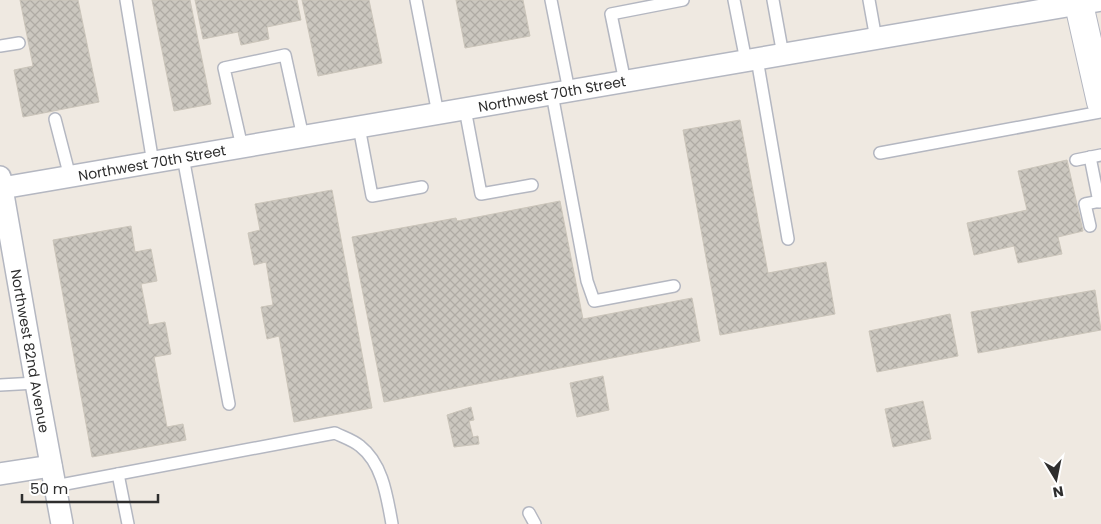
<svg xmlns="http://www.w3.org/2000/svg" width="1101" height="524" font-family="Poppins,sans-serif">
  <defs>
    <pattern id="building-cross-hatch" width="8" height="8" patternUnits="userSpaceOnUse" patternTransform="scale(1.25)"><rect width="8" height="8" fill="#cbc7bf"/><path d="M0 0l8 8M0 8l8-8" fill="none" stroke="#afaba4"/></pattern>
  </defs>
  <rect width="100%" height="100%" fill="#efe9e1"/>
  <!-- building -->
  <g fill="url(#building-cross-hatch)" stroke="#cbc5ba">
    <path d="M20,0h58l21,102 -76,15 -9,-47 19,-4z"/>
    <path d="M152,0h38l21,104 -37,7z"/>
    <path d="M195,0h102l4,20 -34,7 2,12 -28,6 -3,-13 -35,7z"/>
    <path d="M302,0h67l13,63 -64,13z"/>
    <path d="M456,0h67l7,36 -65,12z"/>
    <path d="M740,120l28,153 58,-11 9,52 -115,21 -37,-205z"/>
    <path d="M1067,160l16,71 -25,6 4,17 -44,9 -4,-17 -40,9 -7,-32 60,-13 -9,-39z"/>
    <path d="M332,190l40,218 -78,14 -15,-86 -12,3 -6,-32 12,-2 -7,-43 -12,3 -6,-32 12,-3 -5,-26z"/>
    <path d="M560,201l23,118 109,-21 8,43 -316,61 -32,-165 104,-19 1,3z"/>
    <path d="M131,226l4,26 16,-3 6,32 -16,3 8,41 16,-3 6,32 -17,3 13,70 16,-3 3,16 -94,17 -39,-217z"/>
    <path d="M1095,290l6,40 -123,23 -7,-41z"/>
    <path d="M950,314l8,42 -81,16 -8,-41z"/>
    <path d="M603,376l6,34 -32,7 -7,-34z"/>
    <path d="M923,401l8,38 -38,8 -8,-38z"/>
    <path d="M471,407l3,13 -5,1 4,16 5,-1 1,8 -25,3 -7,-32z"/>
  </g>
  <g fill="none" stroke-linecap="round" stroke-linejoin="round">
    <defs>
      <g id="lane">
        <path d="M126,0l27,163"/>
        <path d="M416,0l22,114"/>
        <path d="M551,0l18,91"/>
        <path d="M734,0l12,61"/>
        <path d="M773,0l10,55"/>
        <path d="M869,0l7,39"/>
        <path d="M0,46l19,-3"/>
        <path d="M757,59l31,180"/>
        <path d="M625,82l-14,-68 72,-14"/>
        <path d="M552,94l35,187 7,20 80,-15"/>
        <path d="M465,109l16,85 51,-9"/>
        <path d="M55,119l15,58"/>
        <path d="M359,127l13,69 50,-9"/>
        <path d="M242,147l-18,-79 61,-13 18,82"/>
        <path d="M880,153l221,-41"/>
        <path d="M183,157l46,247"/>
        <path d="M1090,157l9,45"/>
        <path d="M1076,160l25,-5"/>
        <path d="M1090,226l-5,-22 16,-3"/>
        <path d="M0,385l36,-2"/>
        <path d="M118,474l10,50"/>
        <path d="M55,486l280,-53c8,4 18,7 25,13 23,18 27,51 32,78"/>
        <path d="M529,513l6,11"/>
      </g>
      <g id="street">
        <path d="M0,177l36,206 26,141"/>
        <path d="M2,188l1099,-188"/>
        <path d="M0,474l51,-8"/>
      </g>
      <path id="secondary" d="M1078,0l23,102"/>
    </defs>
    <!-- lane casing -->
    <use href="#lane" stroke="#b4b7c1" stroke-width="14"/>
    <!-- street casing -->
    <use href="#street" stroke="#b4b7c1" stroke-width="24"/>
    <!-- secondary casing -->
    <use href="#secondary" stroke="#b4b7c1" stroke-width="30"/>
    <!-- lane -->
    <use href="#lane" stroke="#fff" stroke-width="11"/>
    <!-- street -->
    <use href="#street" stroke="#fff" stroke-width="21"/>
    <!-- secondary -->
    <use href="#secondary" stroke="#fff" stroke-width="28"/>
  </g>
  <g text-anchor="middle" dominant-baseline="central" stroke-width="4" stroke-linejoin="round" paint-order="stroke">
    <!-- street labels -->
    <g font-size="14" fill="#2e2e2e" stroke="#fff">
      <text transform="translate(552 94) rotate(-10)">Northwest 70th Street</text>
      <text transform="translate(152 163) rotate(-10)">Northwest 70th Street</text>
      <text transform="translate(30 351) rotate(80)">Northwest 82nd Avenue</text>
    </g>
  </g>
  <!-- north arrow -->
  <g transform="translate(1056 479) rotate(170)" stroke="#ffffff" stroke-width="4" paint-order="stroke">
  <path d="M0-4L9 19L0 12L-9 19Z" fill="#2e2e2e"/>
  <text y="-8" font-size="14" font-weight="bold" text-anchor="middle" fill="#2e2e2e">N</text>
  </g>
  <!-- scale -->
  <path d="M22 494v8h136v-8" fill="none" stroke="#2e2e2e" stroke-width="2.5"/>
  <text x="30" y="494" font-size="15" fill="#2e2e2e" stroke="#ffffff" stroke-width="4" paint-order="stroke">50 m</text>
</svg>
